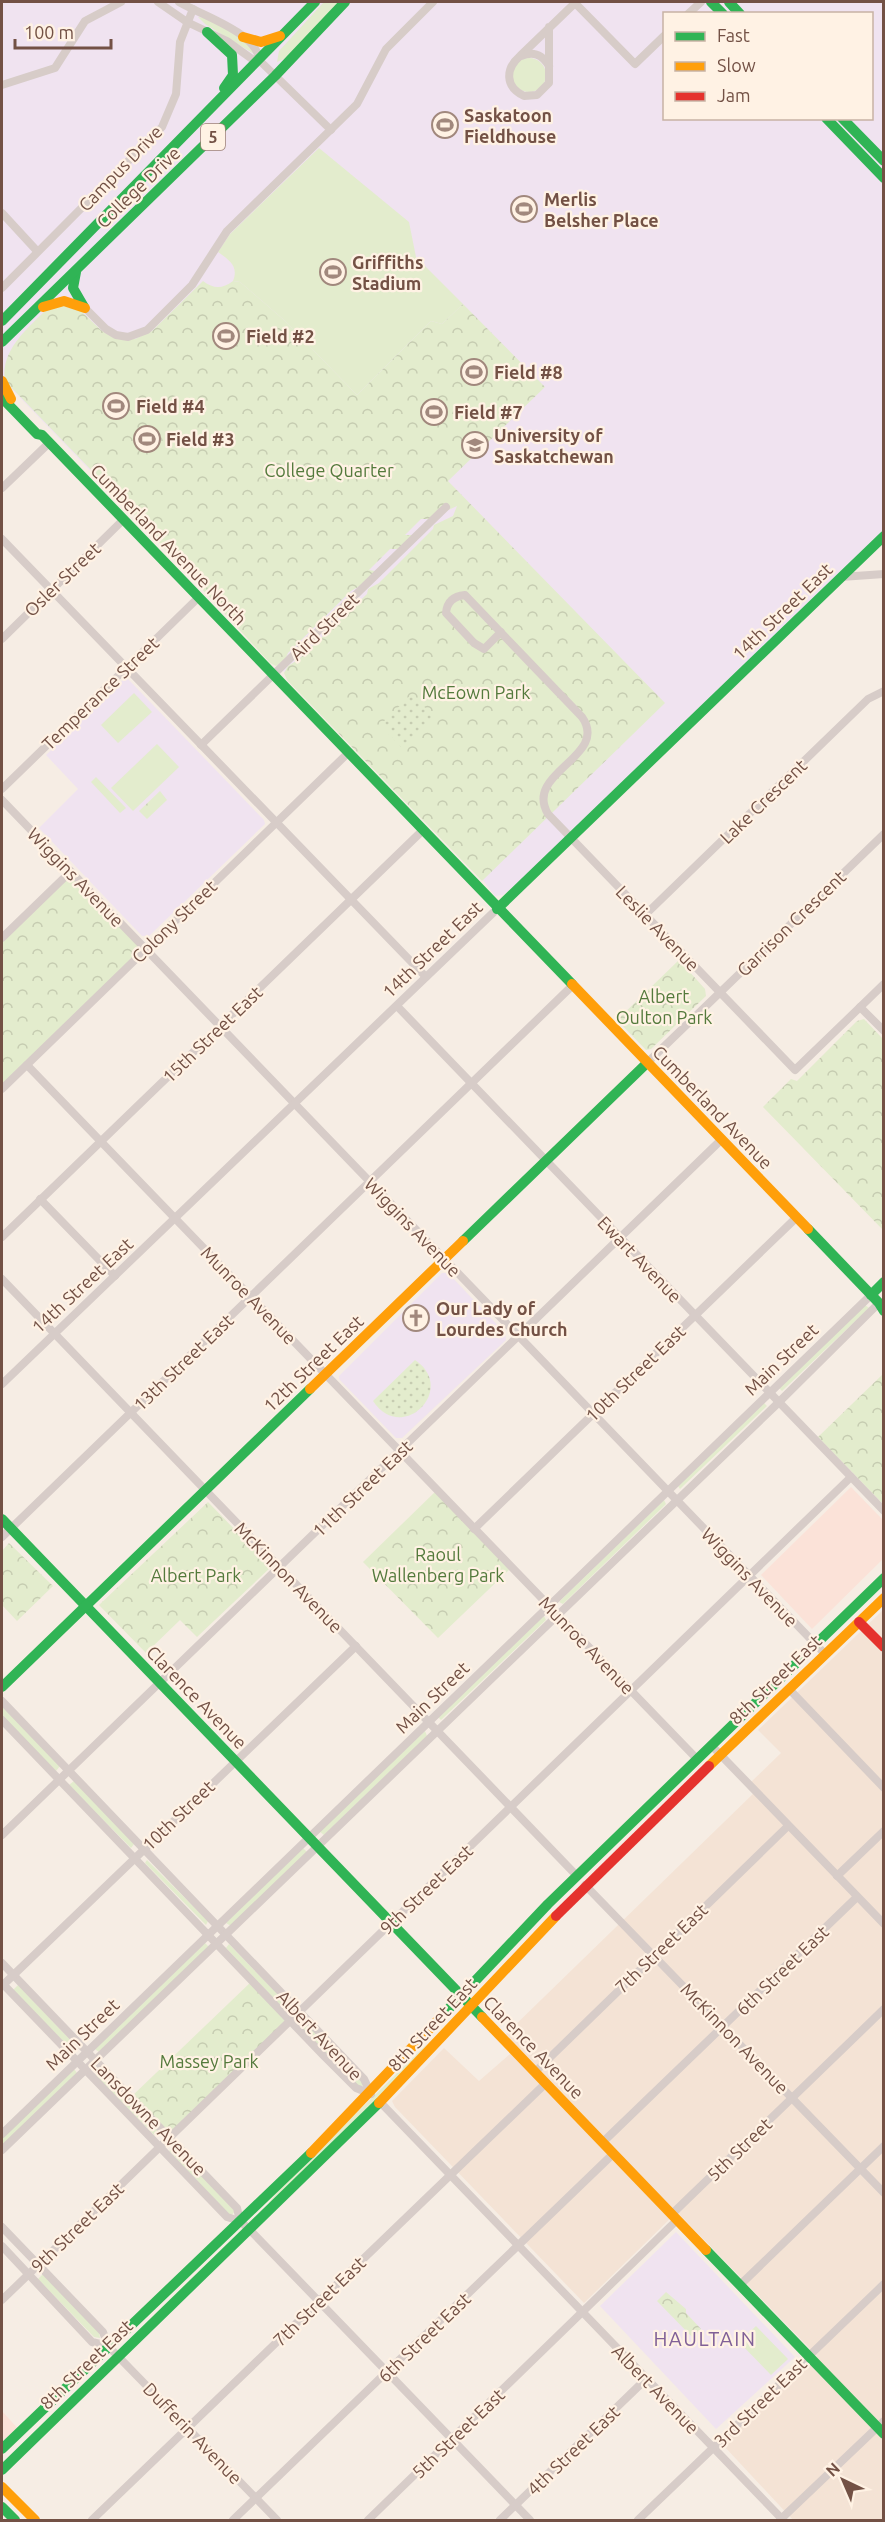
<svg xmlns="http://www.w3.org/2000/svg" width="885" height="2522" font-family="Ubuntu,sans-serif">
  <defs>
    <pattern id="forest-crowns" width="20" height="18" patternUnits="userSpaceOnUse" patternTransform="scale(1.5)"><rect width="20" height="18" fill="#e3eccd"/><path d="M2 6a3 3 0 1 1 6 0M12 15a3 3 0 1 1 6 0" fill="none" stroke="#c6ccb1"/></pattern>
    <pattern id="garden-dots" width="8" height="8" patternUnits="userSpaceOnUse" patternTransform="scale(1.5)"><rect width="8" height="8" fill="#e3eccd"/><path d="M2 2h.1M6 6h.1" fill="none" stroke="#c6ccb1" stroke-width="1.8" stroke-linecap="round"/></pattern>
  </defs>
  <rect width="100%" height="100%" fill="#f6ede4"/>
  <!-- residential -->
  <path fill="#f4e3d5" d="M883,1610v910h-90l-69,-74 2,-5 91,-85 -140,-144 -93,91 -189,-196 -3,-6 52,-53 35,33 38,-33 -12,-13 252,-245 -7,-7 31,-30 -23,-23z"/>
  <!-- commercial -->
  <g fill="#fbe2d8">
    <path d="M851,1487l32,33v39l-71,70 -51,-54z"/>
    <path d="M2,2411l18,20 -18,18z"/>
  </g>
  <!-- education -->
  <g fill="#f0e3f0" fill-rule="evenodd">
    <path d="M2,2h881v534l-318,307 -62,52 -8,1 -20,-26 -473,-491zM664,14h208v104h-208z"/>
    <path d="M124,679h4l136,141 1,4 -116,112h-7l-103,-108 39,-39 -32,-34z"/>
    <path d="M442,1273h6l57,60 1,7 -104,98h-6l-57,-59v-3z"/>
    <path d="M676,2232l119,125 -79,72 -116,-123z"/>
  </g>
  <!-- grass -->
  <g fill="#e3eccd">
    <path d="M324,2h15l-53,56 -9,4 2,-11z"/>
    <path d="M198,17c18,2 48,20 56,37l-49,-30z"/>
    <circle cx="529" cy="75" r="17"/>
    <path d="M319,148l90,74 7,35 47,47 -21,20 -11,-3 -74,74 -73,-75 -44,-38 -7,-1c6,-15 -4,-21 -15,-29l12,-18z"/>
    <path d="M134,693l18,19 -34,31 -17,-18z"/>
    <path d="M157,744l22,23 -46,44 -22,-23z"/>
    <path d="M96,777l30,31 -6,5 -29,-31z"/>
    <path d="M865,1305l4,3 -87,83 -3,-3z"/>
    <path d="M764,1403l3,3 -87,83 -2,-3z"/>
    <path d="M664,1500l2,4 -103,100 -4,-2z"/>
    <path d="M544,1616l2,4 -105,100 -3,-3z"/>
    <path d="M2,1706l58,60 -4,5 -54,-55z"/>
    <path d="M425,1731l2,5 -103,99 -5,-4z"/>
    <path d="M74,1781l60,63 -3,4 -62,-63z"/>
    <path d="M303,1848l5,5 -77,73 -5,-3z"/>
    <path d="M147,1860l61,61 -2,4 -61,-62z"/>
    <path d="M205,1943l4,4 -110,105 -4,-3z"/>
    <path d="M229,1944l61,63v3h-5l-59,-62z"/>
    <path d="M18,1985l59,62 -3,5 -61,-62z"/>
    <path d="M302,2020l62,63 -2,4 -5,-2 -58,-60v-4z"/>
    <path d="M428,2043l-19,24 -142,139 12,-17z"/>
    <path d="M74,2069l3,4 -75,74v-9z"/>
    <path d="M99,2071l60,60 -4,5 -60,-61z"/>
    <path d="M174,2147l61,64 -4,5 -62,-65z"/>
    <path d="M43,2274l56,58 1,6 -6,-1 -56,-58z"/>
    <path d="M756,2326l32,33 -17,16 -32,-33z"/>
  </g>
  <!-- forest -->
  <g fill="url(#forest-crowns)">
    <path d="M203,281c11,8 19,8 30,0l7,1 44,38 73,75 74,-74 11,3 21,-20 82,83 -97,94 217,222 -183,178 -195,-201 -3,-7 4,-7 11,-7 68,-65 1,-5 11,-6 54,-54 1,-4 19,-9 4,-10 -28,13h-8l-16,16h7l-13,14h-9l-21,21 6,1 -15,15 -9,5 -63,62 -3,7 -9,6 -6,-3 -149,-162 -116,-120c-5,-31 23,-53 43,-73l8,-4 25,7 20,19 13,8 21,1 17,-8z"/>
    <path d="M160,791l7,9 -20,19 -8,-8z"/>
    <path d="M70,872l75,77 -143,138v-148z"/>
    <path d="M679,960l26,29 1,7 -55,53 -5,1 -29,-30z"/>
    <path d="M864,1019l19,20v191l-120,-123 28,-28 6,2 60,-60z"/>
    <path d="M883,1374v130l-65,-67z"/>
    <path d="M437,1490l74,78 -73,70 -75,-76z"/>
    <path d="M208,1502l63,65 -74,70 -17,-17 -34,33 -47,-48z"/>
    <path d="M9,1543l44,43 -36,35 -15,-16v-54z"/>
    <path d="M253,1980l37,40 -121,118 -38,-41z"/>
    <path d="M666,2292l20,17v4l15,16 -8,9 -36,-37z"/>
  </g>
  <!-- garden -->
  <g fill="url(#garden-dots)">
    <path d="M412,694l23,24 -33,30 -22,-23z"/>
    <path d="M415,1360c43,29 -13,85 -42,41z"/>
  </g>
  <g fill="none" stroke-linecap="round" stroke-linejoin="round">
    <!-- street -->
    <g stroke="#d7ccc8" stroke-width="8">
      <path d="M158,2l29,20 40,19 25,18 7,1 72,70"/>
      <path d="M179,2c20,12 77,30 80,57"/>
      <path d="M574,2l61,62 29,-28"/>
      <path d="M688,14l13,-12"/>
      <path d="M549,27v56l-12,12 -13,1c-19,-9 -19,-27 -4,-40l55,-53"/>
      <path d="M521,56c12,-5 21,-2 28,10"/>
      <path d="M2,85l53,-17 30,-47 36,-19"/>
      <path d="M2,213l35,38"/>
      <path d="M2,288l160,-161 14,-33 4,-52 13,-33"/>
      <path d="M85,308l21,21 10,6 12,2 19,-7 45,-45 35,-54 130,-127 29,-55 47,-47"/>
      <path d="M2,488l47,-45"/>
      <path d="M2,539l424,438"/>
      <path d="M841,577l43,-3"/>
      <path d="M501,632l-17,17 -10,-6 -28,-30c1,-12 8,-17 19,-18l45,47 72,75c28,40 -59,55 -34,97l247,256 89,-86"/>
      <path d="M2,639l121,-119"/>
      <path d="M201,745l245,-238"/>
      <path d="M2,789l197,-192"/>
      <path d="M2,800l823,854"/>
      <path d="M645,915l223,-216 16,-8"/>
      <path d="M2,938l68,-66"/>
      <path d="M397,1006l487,505"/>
      <path d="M860,1007l24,24"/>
      <path d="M647,1063l237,-229"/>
      <path d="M27,1065l670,694"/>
      <path d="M2,1089l346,-336"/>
      <path d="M40,1199l75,77"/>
      <path d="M2,1237l420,-406"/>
      <path d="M2,1279l575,597"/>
      <path d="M2,1384l495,-475"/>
      <path d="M474,1529l323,-312"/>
      <path d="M2,1537l570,-551"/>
      <path d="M789,1689l95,99"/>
      <path d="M2,1701l362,378 7,15"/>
      <path d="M2,1720l321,335 33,33 15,6"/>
      <path d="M711,1745l173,179"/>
      <path d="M2,1835l719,-695"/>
      <path d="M837,1876l47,-45"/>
      <path d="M585,1885l299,308"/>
      <path d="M2,1963l235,245 3,13"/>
      <path d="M2,1983l225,234 13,4 10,9 280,290"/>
      <path d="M2,1986l354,-340"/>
      <path d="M535,2072l253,-246"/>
      <path d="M380,2102l403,418"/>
      <path d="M2,2134l869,-839"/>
      <path d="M603,2142l254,-245"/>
      <path d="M2,2150l773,-744 104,-103"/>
      <path d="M672,2214l212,-205"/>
      <path d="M2,2227l101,105 5,14 169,174"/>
      <path d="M2,2246l90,96 16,4"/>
      <path d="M740,2285l144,-139"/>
      <path d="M2,2300l849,-823"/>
      <path d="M92,2520l454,-437"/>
      <path d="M233,2520l380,-366"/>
      <path d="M368,2520l309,-300"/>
      <path d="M500,2520l146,-141"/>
      <path d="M638,2520l246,-236"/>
      <path d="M780,2520l104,-99"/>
    </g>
    <!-- fast -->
    <g stroke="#30b455" stroke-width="10">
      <path d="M711,2l12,12"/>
      <path d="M729,2l11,12"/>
      <path d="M207,32l25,23 1,20 -9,13"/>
      <path d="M826,118l58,60"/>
      <path d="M842,118l42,43"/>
      <path d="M76,272l-3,16 11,19"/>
      <path d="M2,321l313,-319"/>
      <path d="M2,342l273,-266 70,-74"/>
      <path d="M2,398l35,36 5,1 530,549"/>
      <path d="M497,909l387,-373"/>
      <path d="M808,1229l71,74 5,8"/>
      <path d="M463,1241l184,-178"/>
      <path d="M871,1295l13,-13"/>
      <path d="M2,1519l480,498"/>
      <path d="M2,1687l308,-298"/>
      <path d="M440,2018l108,-114 336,-326"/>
      <path d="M706,2250l178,184"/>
      <path d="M2,2449l309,-296"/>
      <path d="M2,2470l377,-367"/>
      <path d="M2,2507l13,13"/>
    </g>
    <!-- slow -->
    <g stroke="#ff9f0a" stroke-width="10">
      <path d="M243,37l18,5 19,-6"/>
      <path d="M43,307l21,-6 21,7"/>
      <path d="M2,381l9,18"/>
      <path d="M572,984l236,245"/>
      <path d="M310,1389l153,-148"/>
      <path d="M709,1766l175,-168"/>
      <path d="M482,2017l224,233"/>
      <path d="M379,2103l177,-187"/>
      <path d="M311,2153l129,-135"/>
      <path d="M2,2487l33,33"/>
    </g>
    <!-- jam -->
    <g stroke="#e5322d" stroke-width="10">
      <path d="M859,1622l25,25"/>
      <path d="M556,1916l153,-150"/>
    </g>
  </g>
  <!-- icons -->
  <defs>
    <symbol id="stadium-ring" viewBox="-11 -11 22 22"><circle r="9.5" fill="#fff2e4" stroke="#a1887d" stroke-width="1.5"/><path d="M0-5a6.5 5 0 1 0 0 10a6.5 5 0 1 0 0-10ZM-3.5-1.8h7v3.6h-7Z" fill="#a1887d"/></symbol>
    <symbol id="university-ring" viewBox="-11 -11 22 22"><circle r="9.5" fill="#fff2e4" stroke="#a1887d" stroke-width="1.5"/><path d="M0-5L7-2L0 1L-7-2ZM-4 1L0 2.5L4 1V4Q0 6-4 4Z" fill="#a1887d"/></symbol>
    <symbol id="church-ring" viewBox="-11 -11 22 22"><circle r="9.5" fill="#fff2e4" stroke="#a1887d" stroke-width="1.5"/><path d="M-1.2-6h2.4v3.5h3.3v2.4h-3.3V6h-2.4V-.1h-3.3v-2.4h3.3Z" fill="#a1887d"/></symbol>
  </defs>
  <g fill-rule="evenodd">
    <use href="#stadium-ring" x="430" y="110" width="30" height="30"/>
    <use href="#stadium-ring" x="509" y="194" width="30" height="30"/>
    <use href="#stadium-ring" x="318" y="257" width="30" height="30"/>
    <use href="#stadium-ring" x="211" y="321" width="30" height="30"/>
    <use href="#stadium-ring" x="459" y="357" width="30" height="30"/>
    <use href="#stadium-ring" x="101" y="391" width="30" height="30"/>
    <use href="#stadium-ring" x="419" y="397" width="30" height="30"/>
    <use href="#stadium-ring" x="132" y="424" width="30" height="30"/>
    <use href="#university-ring" x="460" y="430" width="30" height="30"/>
    <use href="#church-ring" x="401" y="1303" width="30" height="30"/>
  </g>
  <g text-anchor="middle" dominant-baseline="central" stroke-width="4.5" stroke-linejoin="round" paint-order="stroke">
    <!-- shield labels -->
    <rect fill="#fff2e4" stroke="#9d8175" stroke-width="1.5" x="201" y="124" width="24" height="26" rx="4.5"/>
    <g font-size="16" font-weight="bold" fill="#735145">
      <text x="213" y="137">5</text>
    </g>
    <!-- poi labels -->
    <g font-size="18" font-weight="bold" fill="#735145" stroke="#fff2e4" text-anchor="start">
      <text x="464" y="115">Saskatoon<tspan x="464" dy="21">Fieldhouse</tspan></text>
      <text x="544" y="199">Merlis<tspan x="544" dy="21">Belsher Place</tspan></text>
      <text x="352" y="262">Griffiths<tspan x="352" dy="21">Stadium</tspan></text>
      <text x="246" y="336">Field #2</text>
      <text x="494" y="372">Field #8</text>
      <text x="136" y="406">Field #4</text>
      <text x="454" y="412">Field #7</text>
      <text x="494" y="435">University of<tspan x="494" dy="21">Saskatchewan</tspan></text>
      <text x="166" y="439">Field #3</text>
      <text x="436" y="1308">Our Lady of<tspan x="436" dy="21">Lourdes Church</tspan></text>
    </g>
    <!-- street labels -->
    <g font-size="18" fill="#735145" stroke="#fff2e4">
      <text transform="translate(120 168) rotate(-46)">Campus Drive</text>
      <text transform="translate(138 187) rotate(-44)">College Drive</text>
      <text transform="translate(169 544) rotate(46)">Cumberland Avenue North</text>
      <text transform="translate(62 579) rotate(-44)">Osler Street</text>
      <text transform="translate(782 611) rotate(-44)">14th Street East</text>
      <text transform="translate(324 626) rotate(-44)">Aird Street</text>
      <text transform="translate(100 693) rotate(-44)">Temperance Street</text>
      <text transform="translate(763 801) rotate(-44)">Lake Crescent</text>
      <text transform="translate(76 877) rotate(46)">Wiggins Avenue</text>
      <text transform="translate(174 921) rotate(-44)">Colony Street</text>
      <text transform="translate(791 923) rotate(-44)">Garrison Crescent</text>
      <text transform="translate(658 928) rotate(46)">Leslie Avenue</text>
      <text transform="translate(432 949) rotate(-44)">14th Street East</text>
      <text transform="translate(212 1034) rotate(-44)">15th Street East</text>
      <text transform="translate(713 1107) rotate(46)">Cumberland Avenue</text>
      <text transform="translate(413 1227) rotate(46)">Wiggins Avenue</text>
      <text transform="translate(640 1259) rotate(46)">Ewart Avenue</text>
      <text transform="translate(82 1285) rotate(-43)">14th Street East</text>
      <text transform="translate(249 1295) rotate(46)">Munroe Avenue</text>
      <text transform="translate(781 1359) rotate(-44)">Main Street</text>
      <text transform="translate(183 1362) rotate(-44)">13th Street East</text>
      <text transform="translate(313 1363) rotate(-44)">12th Street East</text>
      <text transform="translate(635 1373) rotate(-44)">10th Street East</text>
      <text transform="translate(362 1488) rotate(-44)">11th Street East</text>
      <text transform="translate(289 1577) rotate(46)">McKinnon Avenue</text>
      <text transform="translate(750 1577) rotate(46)">Wiggins Avenue</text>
      <text transform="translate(587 1645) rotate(46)">Munroe Avenue</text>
      <text transform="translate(775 1679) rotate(-44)">8th Street East</text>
      <text transform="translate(197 1697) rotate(46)">Clarence Avenue</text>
      <text transform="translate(432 1697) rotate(-44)">Main Street</text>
      <text transform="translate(178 1815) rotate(-44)">10th Street</text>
      <text transform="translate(426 1889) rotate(-44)">9th Street East</text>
      <text transform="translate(661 1948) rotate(-44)">7th Street East</text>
      <text transform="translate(782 1970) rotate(-44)">6th Street East</text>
      <text transform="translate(432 2024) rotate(-47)">8th Street East</text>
      <text transform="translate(82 2034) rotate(-44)">Main Street</text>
      <text transform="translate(320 2035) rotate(47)">Albert Avenue</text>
      <text transform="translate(735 2038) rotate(46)">McKinnon Avenue</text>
      <text transform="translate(534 2047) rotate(46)">Clarence Avenue</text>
      <text transform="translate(149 2116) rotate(46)">Lansdowne Avenue</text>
      <text transform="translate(739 2149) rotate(-44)">5th Street</text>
      <text transform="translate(77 2227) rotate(-44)">9th Street East</text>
      <text transform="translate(319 2301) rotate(-44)">7th Street East</text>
      <text transform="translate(424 2337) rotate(-44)">6th Street East</text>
      <text transform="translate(86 2364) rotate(-44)">8th Street East</text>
      <text transform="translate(656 2389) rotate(46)">Albert Avenue</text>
      <text transform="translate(760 2402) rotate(-44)">3rd Street East</text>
      <text transform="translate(193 2433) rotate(46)">Dufferin Avenue</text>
      <text transform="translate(458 2433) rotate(-44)">5th Street East</text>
      <text transform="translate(573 2450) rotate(-44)">4th Street East</text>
    </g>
    <!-- park labels -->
    <g font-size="18" fill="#547a3c" stroke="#fff2e4">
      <text x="329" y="470">College Quarter</text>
      <text x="476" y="692">McEown Park</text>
      <text x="664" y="996">Albert<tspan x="664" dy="21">Oulton Park</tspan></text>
      <text x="438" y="1554">Raoul<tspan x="438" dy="21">Wallenberg Park</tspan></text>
      <text x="196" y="1575">Albert Park</text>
      <text x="209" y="2061">Massey Park</text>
    </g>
    <!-- neighbourhood labels -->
    <g font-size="20" letter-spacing="1.5" fill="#806097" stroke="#fff2e4">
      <text x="705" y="2338">HAULTAIN</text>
    </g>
  </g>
  <!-- border -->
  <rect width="885" height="2522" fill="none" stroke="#735145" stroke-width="6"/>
  <!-- legend -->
  <rect x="663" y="12" width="210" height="108" fill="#fff2e4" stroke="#c7b2a4" stroke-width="1.5"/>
  <rect x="675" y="32" width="30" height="9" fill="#30b455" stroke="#c7b2a4" stroke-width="1.5"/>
  <text x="717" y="42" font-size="18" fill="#735145">Fast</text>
  <rect x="675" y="62" width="30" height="9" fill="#ff9f0a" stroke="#c7b2a4" stroke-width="1.5"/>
  <text x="717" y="72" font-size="18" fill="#735145">Slow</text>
  <rect x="675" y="92" width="30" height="9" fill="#e5322d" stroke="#c7b2a4" stroke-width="1.5"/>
  <text x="717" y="102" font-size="18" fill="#735145">Jam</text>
  <!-- north arrow -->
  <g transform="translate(843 2480) rotate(316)" stroke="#fff2e4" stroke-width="4.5" paint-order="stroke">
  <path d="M0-4.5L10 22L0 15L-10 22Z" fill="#735145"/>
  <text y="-9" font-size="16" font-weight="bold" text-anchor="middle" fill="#735145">N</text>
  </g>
  <!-- scale -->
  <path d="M15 39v9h96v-9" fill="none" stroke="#735145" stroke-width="3"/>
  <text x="24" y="39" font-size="18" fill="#735145" stroke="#fff2e4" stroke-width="4.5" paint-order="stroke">100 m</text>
</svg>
